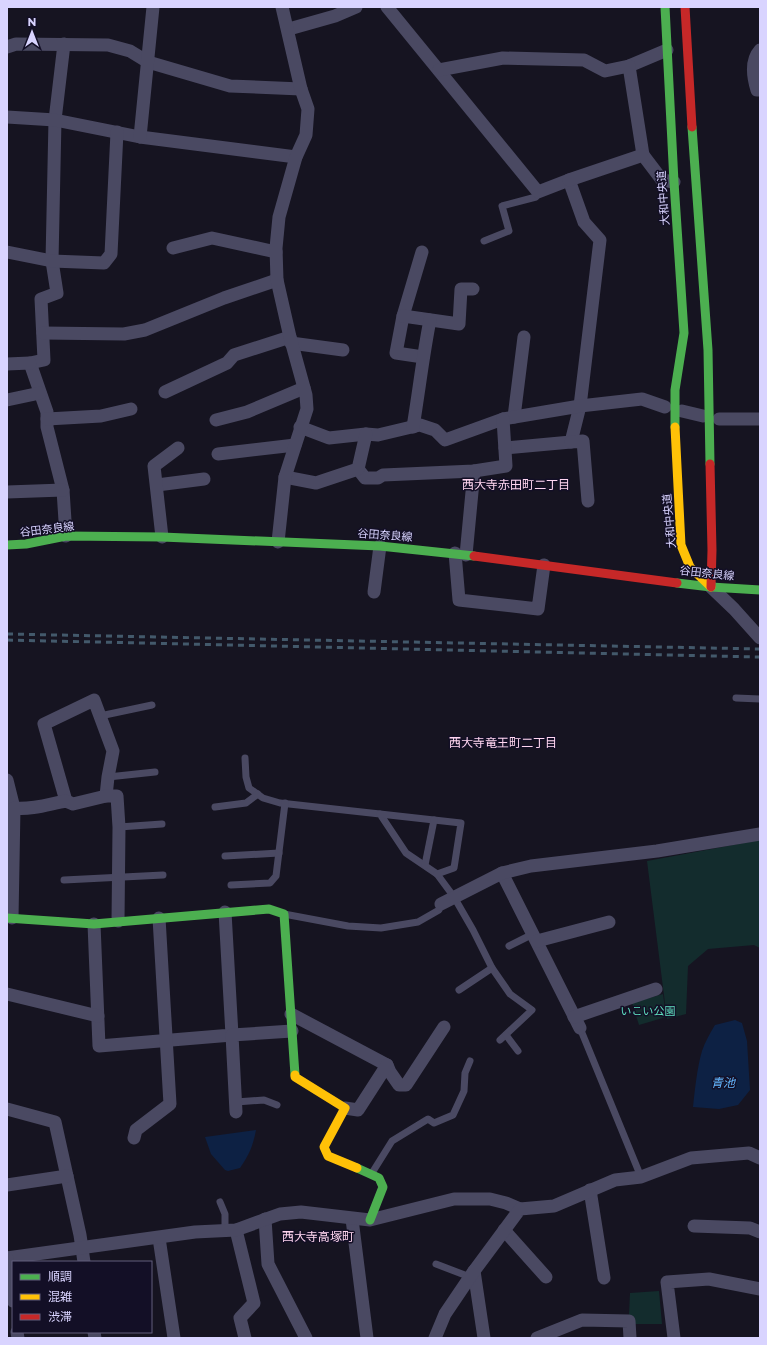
<svg xmlns="http://www.w3.org/2000/svg" width="767" height="1345" font-family="Montserrat,'Noto Sans JP',sans-serif">
  <rect width="100%" height="100%" fill="#161421"/>
  <!-- green -->
  <g fill="#132c2d">
    <path d="M760,840v108l-6,-3 -46,4 -20,17 -2,48 -19,5 -20,-158z"/>
    <path d="M663,994l3,23 -27,8 -7,-22z"/>
    <path d="M659,1291l3,33h-28l-5,-9 1,-22z"/>
  </g>
  <!-- water -->
  <g fill="#0d2144">
    <path d="M735,1020l7,3 5,18 3,49 -12,15 -19,4 -26,-2c2,-18 4,-39 9,-56 3,-9 8,-18 13,-26z"/>
    <path d="M256,1130c-3,16 -7,25 -16,38l-12,3 -3,-1 -14,-16 -6,-17z"/>
  </g>
  <g fill="none" stroke-linecap="round" stroke-linejoin="round">
    <!-- lane -->
    <g stroke="#4a4962" stroke-width="7">
      <path d="M484,241l25,-10 -7,-25 34,-9 2,-5"/>
      <path d="M736,698l24,1"/>
      <path d="M100,716l52,-11"/>
      <path d="M245,758l1,19 3,11 14,10 17,5 100,11 26,39 31,21 17,23 19,33 19,38 18,26 22,16 -32,30"/>
      <path d="M108,777l47,-5"/>
      <path d="M215,807l31,-4 12,-9"/>
      <path d="M380,814l81,9 -7,45 -17,6"/>
      <path d="M119,827l43,-3"/>
      <path d="M225,856l54,-3"/>
      <path d="M425,865l9,-45"/>
      <path d="M64,880l99,-5"/>
      <path d="M231,885l39,-2 6,-7 9,-73"/>
      <path d="M284,914l64,12 33,2 37,-6 21,-12 2,-6"/>
      <path d="M509,946l24,-12"/>
      <path d="M459,990l33,-22"/>
      <path d="M580,1028l61,149"/>
      <path d="M506,1035l12,16"/>
      <path d="M236,1102l28,-2 13,5"/>
      <path d="M372,1173l20,-32 36,-22 6,4 19,-8 11,-24 1,-18 5,-12"/>
      <path d="M220,1202l5,12v16"/>
      <path d="M436,1264l34,13"/>
    </g>
    <!-- street -->
    <g stroke="#4a4962" stroke-width="13">
      <path d="M387,7l151,185 31,-12 15,42 16,18 -20,166 -9,36 -66,6"/>
      <path d="M289,29l46,-13 21,-9"/>
      <path d="M64,44l-9,76 -3,141 5,32 -16,6 3,61 -14,3 17,49v15l16,63 3,46"/>
      <path d="M7,47l9,-3 92,1 22,6 18,11 82,24 71,3"/>
      <path d="M760,50c-9,10 -7,27 -3,40h3"/>
      <path d="M629,66l38,-16"/>
      <path d="M439,70l64,-12 81,2 21,11 24,-5 14,89"/>
      <path d="M7,117l48,3 85,17 156,20"/>
      <path d="M140,137l13,-130"/>
      <path d="M569,180l74,-25 19,25 12,2"/>
      <path d="M173,248l39,-10 64,14"/>
      <path d="M7,252l45,9 52,2 7,-9 6,-122"/>
      <path d="M422,252l-19,64 -7,37 27,4"/>
      <path d="M403,316l56,8 2,-35h12"/>
      <path d="M43,333l81,1 21,-4 79,-32 53,-18"/>
      <path d="M291,343l52,7"/>
      <path d="M7,364l23,-1"/>
      <path d="M165,392l62,-29 7,-8 56,-18"/>
      <path d="M7,400l33,-7"/>
      <path d="M682,411l21,5"/>
      <path d="M514,417l10,-80"/>
      <path d="M47,419l54,-3 30,-7"/>
      <path d="M719,419h41"/>
      <path d="M216,420l31,-8 57,-24"/>
      <path d="M300,427l29,11 37,-4 12,1 42,-10 15,5 10,10 58,-21 77,-13 62,-7 23,8"/>
      <path d="M413,427c6,-36 10,-72 17,-107"/>
      <path d="M571,442l12,-1 5,60"/>
      <path d="M218,454l77,-9"/>
      <path d="M358,469l7,9h13l5,-3 91,-4 32,-5 -3,-47"/>
      <path d="M285,477l31,6 42,-14 8,-35"/>
      <path d="M157,485l47,-6"/>
      <path d="M7,492l56,-2"/>
      <path d="M162,537l-8,-71 24,-18"/>
      <path d="M278,542l7,-65 22,-68 -1,-14 -16,-58 -13,-57 -1,-32 3,-31 17,-60 10,-22 2,-26 -7,-20 -19,-82"/>
      <path d="M455,553l4,47 79,9 6,-44"/>
      <path d="M466,555l8,-84"/>
      <path d="M711,587l23,22 26,29"/>
      <path d="M374,592l6,-46"/>
      <path d="M7,780l7,28"/>
      <path d="M66,801l-22,-77 50,-24 19,51 -5,26 -2,19"/>
      <path d="M502,873l78,155"/>
      <path d="M441,904l61,-31 29,-7 126,-15 103,-17"/>
      <path d="M12,918l2,-110c18,2 35,-4 52,-7l7,3 33,-8h11l2,31 -1,94"/>
      <path d="M94,924l5,122 133,-11 -7,-123"/>
      <path d="M537,941l72,-19"/>
      <path d="M7,994l91,22"/>
      <path d="M291,1014l96,51 3,7 9,13h7l38,-58"/>
      <path d="M574,1017l82,-28"/>
      <path d="M345,1108l13,2 29,-45"/>
      <path d="M7,1109l48,13 25,113 4,27"/>
      <path d="M236,1112l-4,-77 60,-4"/>
      <path d="M134,1138l2,-8 34,-26 -11,-186"/>
      <path d="M7,1185l60,-9"/>
      <path d="M590,1190l14,88"/>
      <path d="M265,1219l3,45 38,74"/>
      <path d="M352,1219l15,119"/>
      <path d="M694,1226l56,2 10,4"/>
      <path d="M236,1230l18,73 -14,15 5,20"/>
      <path d="M504,1230l42,47"/>
      <path d="M159,1238l15,100"/>
      <path d="M7,1258l188,-26 41,-2 44,-16 21,-2 69,8 84,-21h36l16,4 14,6"/>
      <path d="M7,1258l6,43"/>
      <path d="M474,1271l10,67"/>
      <path d="M17,1332l1,6"/>
      <path d="M94,1332l1,6"/>
      <path d="M435,1338l10,-24 29,-43 46,-62 34,-3 61,-26 26,-3 50,-19 58,-5 11,5"/>
      <path d="M537,1338l45,-18 47,1 1,17"/>
      <path d="M674,1338l-7,-56 42,-3 51,10"/>
    </g>
    <!-- fast -->
    <g stroke="#4caf50" stroke-width="9">
      <path d="M665,7l9,175 10,151 -9,57v37"/>
      <path d="M692,127l16,223 2,114"/>
      <path d="M7,545l19,-1 40,-8 96,1 218,9 94,10"/>
      <path d="M677,583l34,4 49,3"/>
      <path d="M7,918l87,6 175,-15 15,5 11,161"/>
      <path d="M357,1168l22,10 4,9 -13,33"/>
    </g>
    <!-- slow -->
    <g stroke="#ffc107" stroke-width="9">
      <path d="M675,427l6,118 9,22 21,20"/>
      <path d="M295,1075v2l50,31 -21,39 4,9 29,12"/>
    </g>
    <!-- jam -->
    <g stroke="#c62828" stroke-width="9">
      <path d="M685,7l7,120"/>
      <path d="M710,464l2,86 -1,37"/>
      <path d="M474,556l203,27"/>
    </g>
    <!-- rail -->
    <g stroke="#43596b" stroke-width="3" stroke-dasharray="6 5" stroke-linecap="butt">
      <path d="M7,634l753,15"/>
      <path d="M7,640l753,17"/>
    </g>
  </g>
  <g text-anchor="middle" dominant-baseline="central" stroke-width="3" stroke-linejoin="round" paint-order="stroke">
    <!-- street labels -->
    <g font-size="11" fill="#d9d4ff" stroke="#130f26">
      <text transform="translate(663 198) rotate(-94)">大和中央道</text>
      <text transform="translate(669 521) rotate(-95)">大和中央道</text>
      <text transform="translate(47 529) rotate(-7)">谷田奈良線</text>
      <text transform="translate(385 535) rotate(4)">谷田奈良線</text>
      <text transform="translate(707 573) rotate(6)">谷田奈良線</text>
    </g>
    <!-- park labels -->
    <g font-size="11" fill="#5fe0c0" stroke="#130f26">
      <text x="648" y="1011">いこい公園</text>
    </g>
    <!-- neighbourhood labels -->
    <g font-size="12" fill="#ffd6f0" stroke="#130f26">
      <text x="516" y="484">西大寺赤田町二丁目</text>
      <text x="503" y="742">西大寺竜王町二丁目</text>
      <text x="318" y="1236">西大寺高塚町</text>
    </g>
    <!-- water labels -->
    <g font-size="12" font-style="italic" fill="#62b6ff" stroke="#130f26">
      <text x="723" y="1082">青池</text>
    </g>
  </g>
  <!-- border -->
  <rect width="767" height="1345" fill="none" stroke="#d9d4ff" stroke-width="16"/>
  <!-- legend -->
  <rect x="12" y="1261" width="140" height="72" fill="#130f26" stroke="#625e7d"/>
  <rect x="20" y="1274" width="20" height="6" fill="#4caf50" stroke="#625e7d"/>
  <text x="48" y="1281" font-size="12" fill="#d9d4ff">順調</text>
  <rect x="20" y="1294" width="20" height="6" fill="#ffc107" stroke="#625e7d"/>
  <text x="48" y="1301" font-size="12" fill="#d9d4ff">混雑</text>
  <rect x="20" y="1314" width="20" height="6" fill="#c62828" stroke="#625e7d"/>
  <text x="48" y="1321" font-size="12" fill="#d9d4ff">渋滞</text>
  <!-- north arrow -->
  <g transform="translate(32 32)" stroke="#130f26" stroke-width="3" paint-order="stroke">
  <path d="M0-3L7 15L0 10L-7 15Z" fill="#d9d4ff"/>
  <text y="-6" font-size="11" font-weight="bold" text-anchor="middle" fill="#d9d4ff">N</text>
  </g>
</svg>
